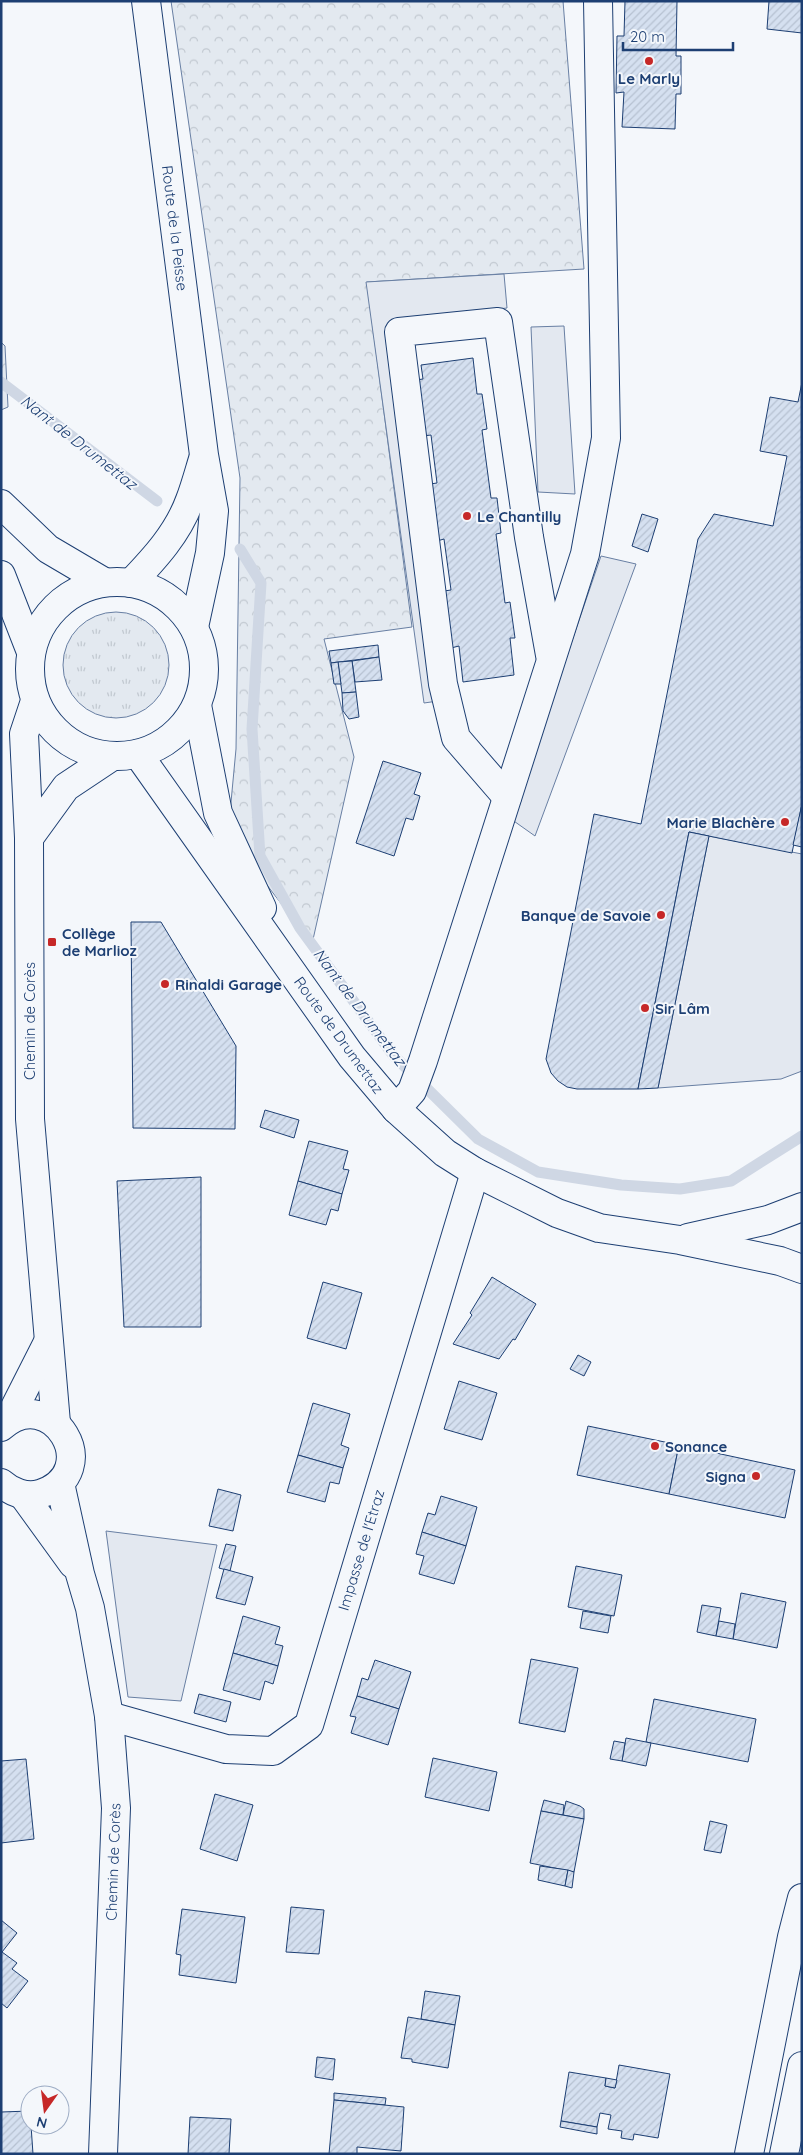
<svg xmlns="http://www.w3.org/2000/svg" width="803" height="2155" font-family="Quicksand,sans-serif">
  <defs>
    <pattern id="grass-tufts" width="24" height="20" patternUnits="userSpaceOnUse" patternTransform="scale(1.25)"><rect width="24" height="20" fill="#e3e9f0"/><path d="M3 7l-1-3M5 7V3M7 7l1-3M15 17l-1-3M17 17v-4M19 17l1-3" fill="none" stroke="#c2c9d1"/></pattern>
    <pattern id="forest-crowns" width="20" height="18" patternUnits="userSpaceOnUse" patternTransform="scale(1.25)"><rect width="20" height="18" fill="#e3e9f0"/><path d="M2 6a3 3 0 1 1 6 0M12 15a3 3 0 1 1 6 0" fill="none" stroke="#c2c9d1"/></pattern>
    <pattern id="building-hatch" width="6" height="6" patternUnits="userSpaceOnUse" patternTransform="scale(1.25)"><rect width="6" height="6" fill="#d5e0f0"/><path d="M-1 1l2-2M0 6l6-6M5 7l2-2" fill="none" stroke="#b6c1d1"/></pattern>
  </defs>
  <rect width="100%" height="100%" fill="#f4f7fb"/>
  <!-- grass -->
  <circle fill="url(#grass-tufts)" stroke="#687fa3" cx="116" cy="665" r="53"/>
  <!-- forest -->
  <g fill="url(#forest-crowns)" stroke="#687fa3">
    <path d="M171,1h392l21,268 -217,13 45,345 -88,12 30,118 -42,187 -84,-110 8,-85 4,-271z"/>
    <path d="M1,342l4,4 3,61 -7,3z"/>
  </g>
  <!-- parking -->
  <g fill="#e3e8f0" stroke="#687fa3">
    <path d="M504,274l3,34 -111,13 49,379 -21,3 -58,-421z"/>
    <path d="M564,326l11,168 -37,-2 -7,-165z"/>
    <path d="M601,556l35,8 -101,272 -24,-17z"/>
    <path d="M709,836l93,18v217l-21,8 -123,9z"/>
    <path d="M106,1531l111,14 -36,156 -53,-4z"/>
  </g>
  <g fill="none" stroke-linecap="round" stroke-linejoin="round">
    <!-- stream -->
    <g stroke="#cfd7e4" stroke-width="11">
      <path d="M1,382l156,119"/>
      <path d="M240,549l21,34 -9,146 8,127 40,72 93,127 85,84 60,33 83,13 59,4 51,-8 71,-45"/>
    </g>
  </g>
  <!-- building -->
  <g fill="url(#building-hatch)" stroke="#1d3f73">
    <path d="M625,1h52l-1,55h5v38h-5l-1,35 -53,-2 2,-35 -8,1 1,-57h7z"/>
    <path d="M769,1h33v32l-35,-4z"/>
    <path d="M473,358l4,36h5l5,35 -5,1 9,68h6l4,35 -5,1 9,69 5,-1 5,36h-5l4,37 -51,7 -4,-36 -8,2 -7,-57 7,-1 -7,-51 -7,2 -7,-57 7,-1 -6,-48 -8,1 -7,-56 7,-1 -2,-14z"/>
    <path d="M802,382v422l-10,49 -103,-21 -51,257h-61l-10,-2 -9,-6 -7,-8 -5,-14 48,-245 47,10 57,-285 16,-25 59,12 14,-70 -27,-5 10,-54 28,5z"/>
    <path d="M642,514l16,5 -10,33 -16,-6z"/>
    <path d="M378,645l1,12 -48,6 -2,-12z"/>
    <path d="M379,657l3,23 -27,2 -3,-21z"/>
    <path d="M352,661l4,31 -14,1 -4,-31z"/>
    <path d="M338,662l3,22h-7l-3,-21z"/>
    <path d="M356,692l3,25 -10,2 -6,-8 -1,-18z"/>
    <path d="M383,761l38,12 -7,21 6,2 -7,24 -7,-2 -12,38 -38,-13z"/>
    <path d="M802,804v43l-9,-2z"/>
    <path d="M689,832l20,4 -51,252 -20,1z"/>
    <path d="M131,922h30l75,124 -1,83 -102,-1z"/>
    <path d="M265,1110l34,10 -5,18 -34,-11z"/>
    <path d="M309,1141l39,10 -5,18 6,1 -7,24 -44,-13z"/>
    <path d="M201,1177v150h-77l-7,-146z"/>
    <path d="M298,1181l44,13 -4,17 -7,-2 -5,16 -37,-10z"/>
    <path d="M492,1277l44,27 -21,36 -2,-1 -14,20 -46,-15 19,-29 -2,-2z"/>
    <path d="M323,1282l39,11 -16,56 -39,-11z"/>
    <path d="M578,1355l13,7 -7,14 -14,-7z"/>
    <path d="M459,1381l38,12 -15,47 -38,-11z"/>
    <path d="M313,1403l37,11 -9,31 8,3 -6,20 -45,-13z"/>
    <path d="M588,1426l91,19 -10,49 -92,-19z"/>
    <path d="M679,1445l116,25 -10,48 -116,-24z"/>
    <path d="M298,1455l45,13 -4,16 -9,-2 -5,20 -38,-10z"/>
    <path d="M218,1489l23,6 -8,36 -24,-5z"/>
    <path d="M441,1496l36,11 -11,39 -44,-14 6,-19 7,2z"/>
    <path d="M422,1532l44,14 -12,38 -35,-10 5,-18 -8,-2z"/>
    <path d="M226,1544l10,2 -6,25 -11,-3z"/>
    <path d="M576,1566l46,9 -8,41 -46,-9z"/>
    <path d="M224,1569l29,8 -8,28 -29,-7z"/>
    <path d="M741,1593l45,9 -9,46 -44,-9z"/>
    <path d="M702,1605l19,3 -5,28 -19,-4z"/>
    <path d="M583,1611l28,5 -3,17 -28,-5z"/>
    <path d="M243,1616l37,11 -5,17 8,2 -5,20 -45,-13z"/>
    <path d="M719,1621l16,3 -2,15 -17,-3z"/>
    <path d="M233,1653l45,13 -5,18 -8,-3 -5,19 -37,-10z"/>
    <path d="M531,1659l47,9 -13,64 -46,-9z"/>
    <path d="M375,1660l36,12 -12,37 -42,-13 5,-18 6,2z"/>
    <path d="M199,1694l32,8 -5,20 -32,-9z"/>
    <path d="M357,1696l42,13 -11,36 -37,-12 5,-16 -6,-1z"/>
    <path d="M654,1699l102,20 -8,43 -102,-20z"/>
    <path d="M626,1738l25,5 -5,23 -24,-5z"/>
    <path d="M614,1741l11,2 -3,18 -12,-2z"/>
    <path d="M433,1758l64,14 -8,39 -64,-14z"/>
    <path d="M26,1759l8,80 -33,4v-82z"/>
    <path d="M215,1794l38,11 -16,56 -37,-12z"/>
    <path d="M544,1800l20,5 -1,10 -22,-4z"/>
    <path d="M566,1801l14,5 4,3v10l-21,-4z"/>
    <path d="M541,1811l43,8 -10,53 -44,-9z"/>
    <path d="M710,1821l17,4 -6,28 -17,-3z"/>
    <path d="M540,1866l28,4 -3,16 -27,-6z"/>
    <path d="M568,1870l6,2 -2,16 -7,-2z"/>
    <path d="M291,1907l33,3 -5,44 -33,-2z"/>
    <path d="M182,1909l63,8 -9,66 -57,-8 2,-20 -5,-1z"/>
    <path d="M1,1920l16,13 -15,19 15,11 -5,6 16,12 -21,27 -6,-5z"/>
    <path d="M425,1991l35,5 -5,29 -34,-6z"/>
    <path d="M408,2017l47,8 -7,43 -36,-6v-3l-11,-1z"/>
    <path d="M317,2057l18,2 -2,21 -18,-3z"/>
    <path d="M619,2065l51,9 -12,64 -24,-4 -1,6 -12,-2 1,-7 -14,-2 3,-14 -11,-2 -3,14 -36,-6 8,-49 37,6 -1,8 10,2z"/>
    <path d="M606,2078l11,2 -2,8 -10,-2z"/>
    <path d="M334,2093l52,5 -1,7 -51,-5z"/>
    <path d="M334,2100l70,7 -3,44 -44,-4v7h-28z"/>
    <path d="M30,2111l3,43h-32v-42z"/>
    <path d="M190,2117l41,2 -2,35h-41z"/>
    <path d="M561,2121l36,6v7l-37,-7z"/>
  </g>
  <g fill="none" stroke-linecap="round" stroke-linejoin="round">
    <defs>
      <g id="minor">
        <path d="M1,504l47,45 56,33"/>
        <path d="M1,575l30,77"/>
        <path d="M507,797l-51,-59 -13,-54 -44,-352 99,-10 31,215 21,118"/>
        <path d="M29,838l1,281 26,304"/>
        <path d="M396,1109l16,-18 11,-30 162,-507 21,-116 -8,-437"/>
        <path d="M8,1421l40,-79"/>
        <path d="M1,1427c50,-46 106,45 39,67 -14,4 -29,-2 -39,-11"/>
        <path d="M60,1483l20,91 10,34 19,108 7,92 -13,346"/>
        <path d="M23,1495l50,69"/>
        <path d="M109,1716l117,33 47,2 36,-26 166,-553"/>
      </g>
      <g id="major">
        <path d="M146,1l58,454 10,56 -4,42 -16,74"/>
        <circle cx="117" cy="669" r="87"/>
        <path d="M131,583c24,-25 47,-50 59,-83 5,-13 9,-28 13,-41"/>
        <path d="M197,705l21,108 44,95"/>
        <path d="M138,754l214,303 44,52 49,44 30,19 82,41 42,15 81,12 100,21 22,8"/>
        <path d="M29,838l-5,-104 11,-33"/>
        <path d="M29,838l37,-51 45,-30"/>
        <path d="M688,1238l80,-18 34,-13"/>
        <path d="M749,2154l43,-217 10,-39"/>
        <path d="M784,2154l18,-88"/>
      </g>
    </defs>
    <!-- minor casing -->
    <use href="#minor" stroke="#1d3f73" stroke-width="30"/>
    <!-- major casing -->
    <use href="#major" stroke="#1d3f73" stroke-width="30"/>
    <!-- minor -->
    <use href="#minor" stroke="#f4f7fb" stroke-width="28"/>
    <!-- major -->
    <use href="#major" stroke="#f4f7fb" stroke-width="28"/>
  </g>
  <!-- markers -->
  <g fill="#c62828" stroke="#f4f7fb" stroke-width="2">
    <circle cx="649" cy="61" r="5"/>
    <circle cx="467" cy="516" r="5"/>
    <circle cx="785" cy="822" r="5"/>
    <circle cx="661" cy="915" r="5"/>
    <rect x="47" y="937" width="10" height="10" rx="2.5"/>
    <circle cx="165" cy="984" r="5"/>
    <circle cx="645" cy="1008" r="5"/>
    <circle cx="655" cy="1446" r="5"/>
    <circle cx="756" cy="1476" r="5"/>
  </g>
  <g text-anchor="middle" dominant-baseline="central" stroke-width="4" stroke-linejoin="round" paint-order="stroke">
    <!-- poi labels -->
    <g font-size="15" font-weight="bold" fill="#1d3f73" stroke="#f4f7fb" text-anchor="start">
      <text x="649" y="78" text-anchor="middle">Le Marly</text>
      <text x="477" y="516">Le Chantilly</text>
      <text x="775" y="822" text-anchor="end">Marie Blachère</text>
      <text x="651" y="915" text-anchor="end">Banque de Savoie</text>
      <text x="62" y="933">Collège<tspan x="62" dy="17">de Marlioz</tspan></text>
      <text x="175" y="984">Rinaldi Garage</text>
      <text x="655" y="1008">Sir Lâm</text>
      <text x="665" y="1446">Sonance</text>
      <text x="746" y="1476" text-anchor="end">Signa</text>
    </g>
    <!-- street labels -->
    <g font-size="15" fill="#1d3f73" stroke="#f4f7fb">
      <text transform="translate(175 228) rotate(83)">Route de la Peisse</text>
      <text transform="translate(29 1021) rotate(-90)">Chemin de Corès</text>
      <text transform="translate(339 1035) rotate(54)">Route de Drumettaz</text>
      <text transform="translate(361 1550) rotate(-73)">Impasse de l'Etraz</text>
      <text transform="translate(113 1862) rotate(-88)">Chemin de Corès</text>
    </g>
    <!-- water labels -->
    <g font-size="16" font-style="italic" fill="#1d3f73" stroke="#f4f7fb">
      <text transform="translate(79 442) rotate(38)">Nant de Drumettaz</text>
      <text transform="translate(360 1007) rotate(53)">Nant de Drumettaz</text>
    </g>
  </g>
  <!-- border -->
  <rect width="803" height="2155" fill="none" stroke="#1d3f73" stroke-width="5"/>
  <!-- north arrow -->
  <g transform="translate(45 2110) rotate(194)"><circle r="24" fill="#f4f7fb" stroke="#9eadc5"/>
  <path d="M0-4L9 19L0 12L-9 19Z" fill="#c62828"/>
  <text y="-8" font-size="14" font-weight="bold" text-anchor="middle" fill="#1d3f73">N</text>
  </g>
  <!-- scale -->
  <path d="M623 42v8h110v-8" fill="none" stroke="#1d3f73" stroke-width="2.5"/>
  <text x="630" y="42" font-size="15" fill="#1d3f73" stroke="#f4f7fb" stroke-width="4" paint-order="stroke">20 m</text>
</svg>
